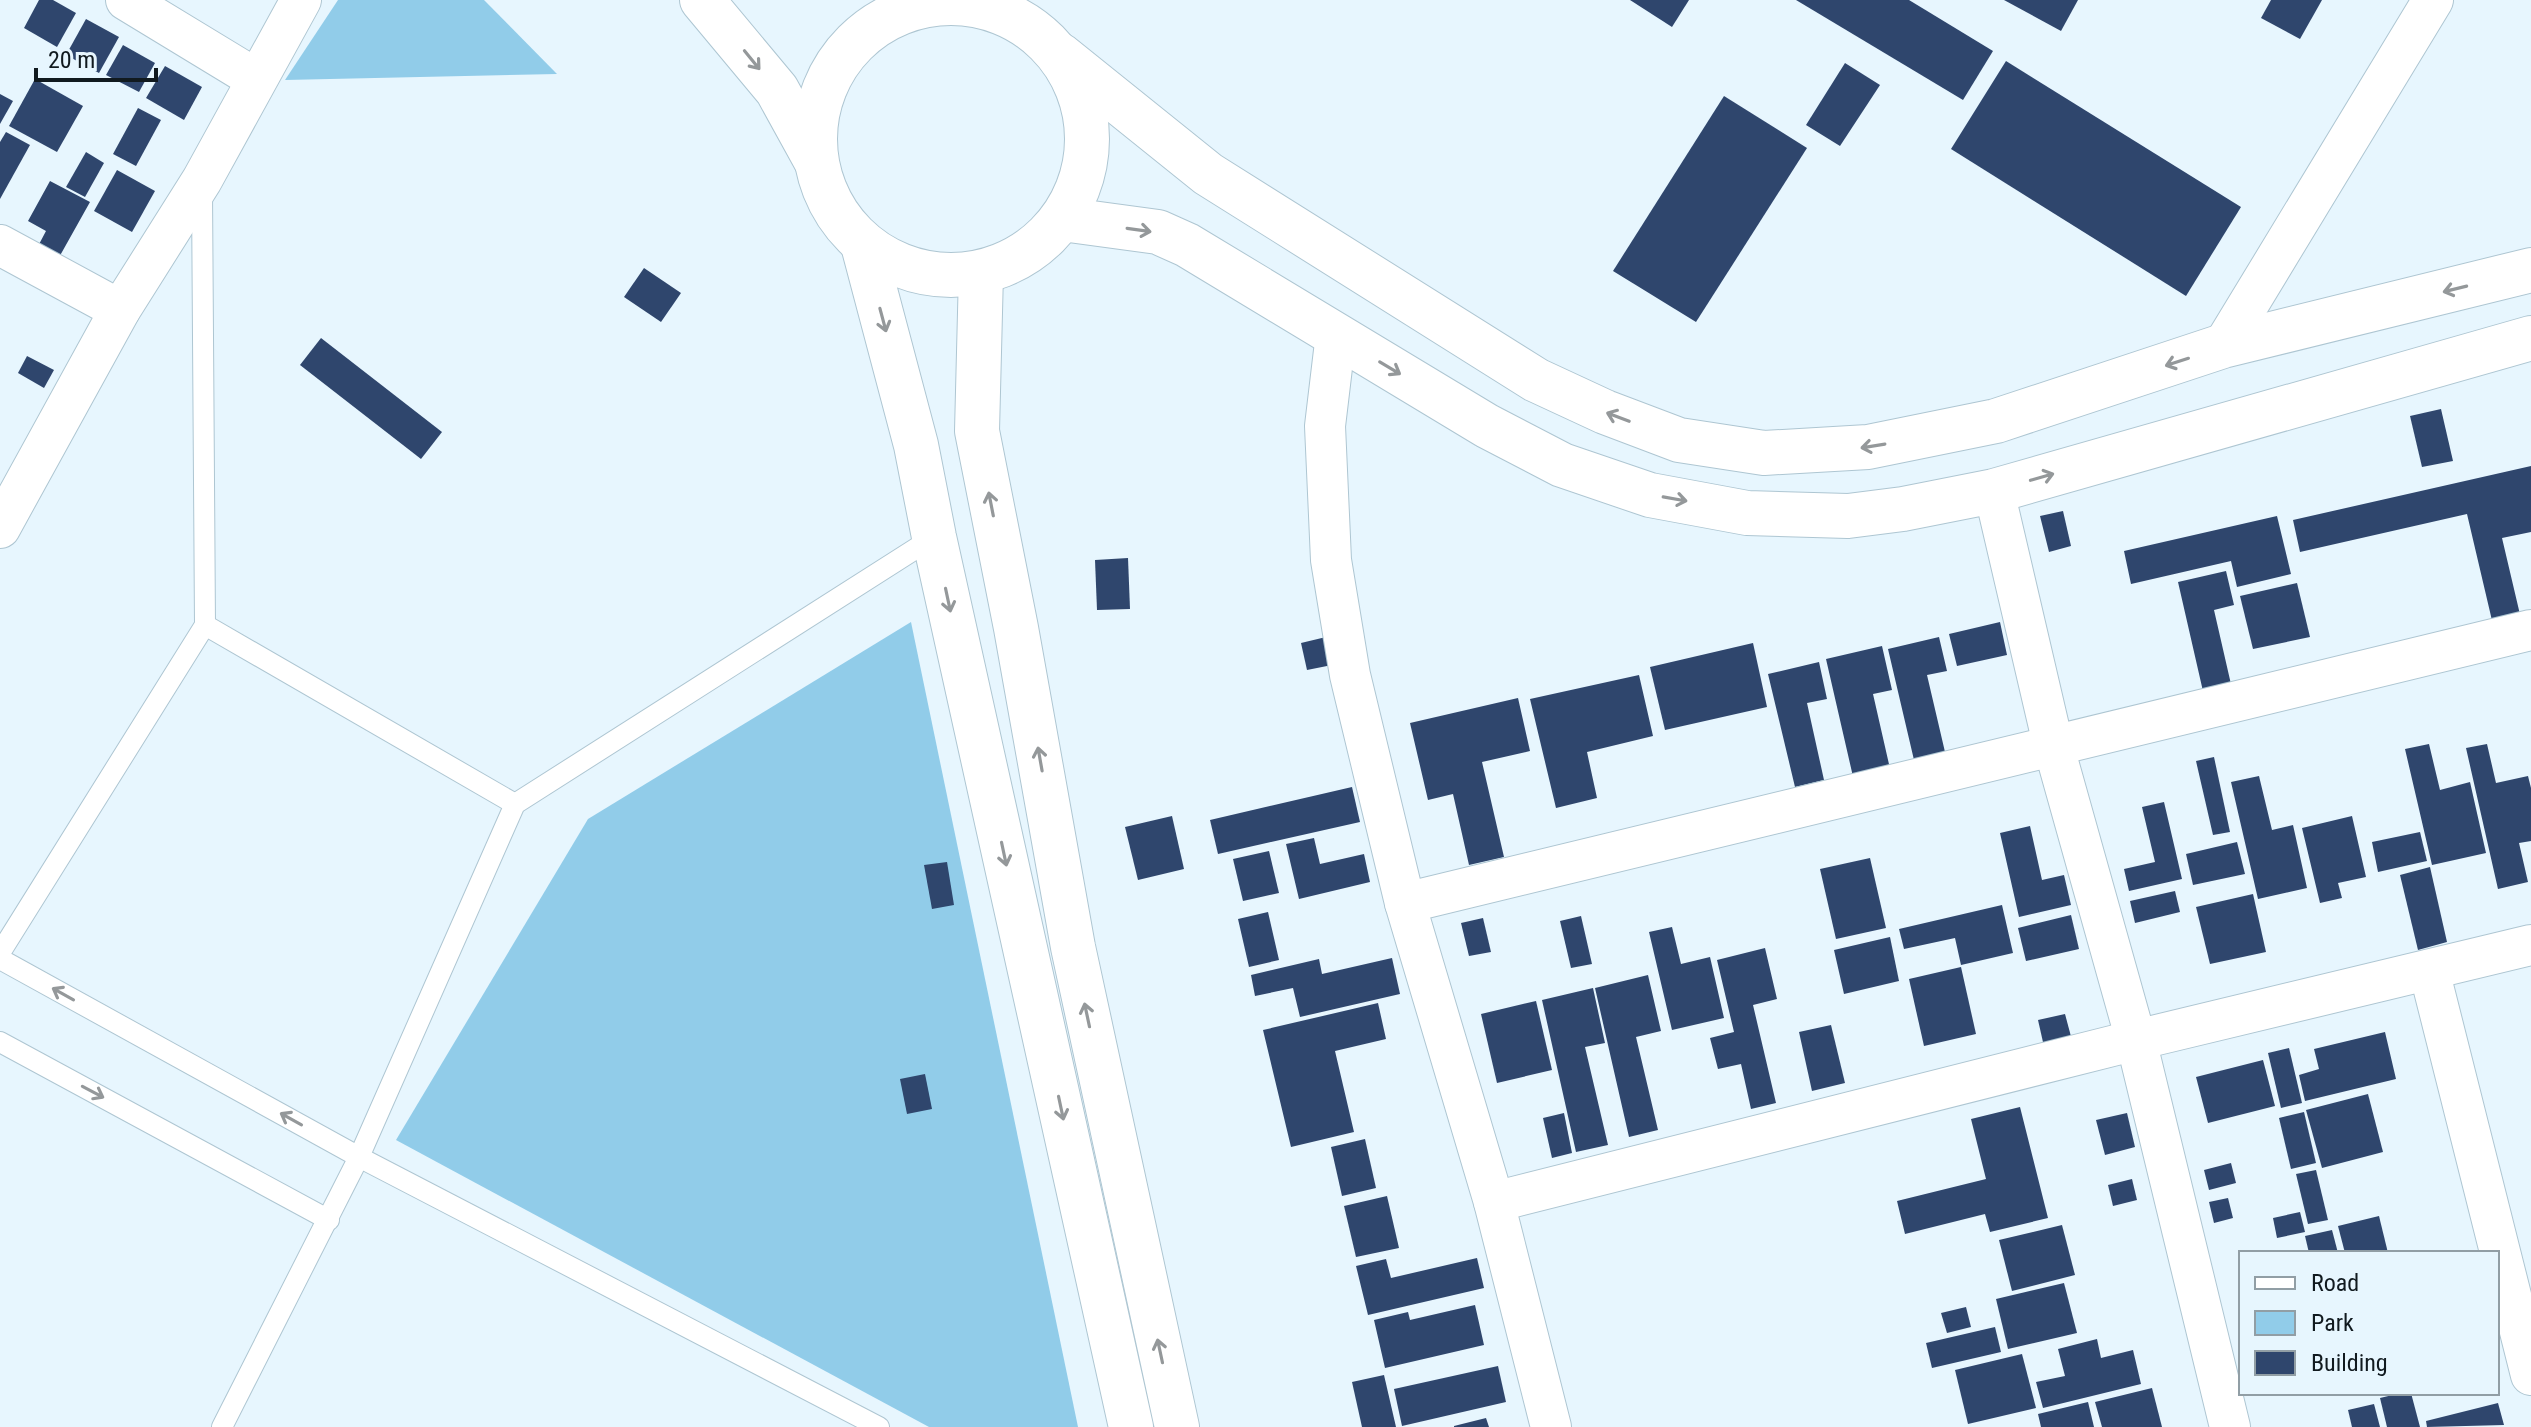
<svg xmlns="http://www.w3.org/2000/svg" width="2531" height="1427" font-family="'Roboto Condensed',sans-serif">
  <rect width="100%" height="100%" fill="#e7f6fe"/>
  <!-- green -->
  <g fill="#91cce9">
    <path d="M338,0h146l73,74 -272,6z"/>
    <path d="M911,622l167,805h-149l-533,-287 192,-321z"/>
  </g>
  <!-- building -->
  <g fill="#2f466d">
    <path d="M39,0h14l23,13 -19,34 -33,-19z"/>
    <path d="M1630,0h59l-17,27z"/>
    <path d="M1796,0h113l84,51 -30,49z"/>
    <path d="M2004,0h74l-17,31z"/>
    <path d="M2271,0h51l-22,39 -39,-21z"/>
    <path d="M86,19l33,18 -20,36 -33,-18z"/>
    <path d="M123,45l32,18 -16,29 -33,-17z"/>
    <path d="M2006,61l235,146 -55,89 -235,-147z"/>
    <path d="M1845,63l35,22 -40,61 -34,-21z"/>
    <path d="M165,66l37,21 -18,33 -38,-22z"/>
    <path d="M35,79l48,27 -26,46 -48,-26z"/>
    <path d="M0,94l13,7 -13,23z"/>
    <path d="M1724,96l83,52 -111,174 -83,-51z"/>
    <path d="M138,108l23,12 -25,46 -23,-12z"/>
    <path d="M6,132l24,13 -30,54v-57z"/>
    <path d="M86,152l18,11 -19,34 -19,-10z"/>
    <path d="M117,170l38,21 -23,41 -38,-21z"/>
    <path d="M50,181l40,21 -33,59 -21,-11 10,-19 -18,-10z"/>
    <path d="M644,268l37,25 -20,29 -37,-25z"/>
    <path d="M321,338l121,94 -21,27 -121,-94z"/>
    <path d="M27,356l27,14 -10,18 -26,-15z"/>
    <path d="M2441,409l12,52 -31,6 -12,-51z"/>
    <path d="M2531,466v66l-29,6 20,85 -28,6 -27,-115 -167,38 -7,-32z"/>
    <path d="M2063,511l8,35 -22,6 -9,-36z"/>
    <path d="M2277,516l14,58 -54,13 -6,-26 -100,23 -7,-33z"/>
    <path d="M1128,558l2,51 -33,1 -2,-50z"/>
    <path d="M2226,571l8,34 -20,5 19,83 -28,7 -27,-118z"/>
    <path d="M2297,583l13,54 -57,12 -13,-53z"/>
    <path d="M2000,622l7,33 -50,11 -8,-32z"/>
    <path d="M1326,637l6,28 -25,5 -6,-27z"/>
    <path d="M1939,637l8,34 -20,4 18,77 -31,8 -26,-111z"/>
    <path d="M1753,643l14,64 -102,23 -15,-63z"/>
    <path d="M1882,646l10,44 -19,4 18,79 -37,8 -28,-122z"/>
    <path d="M1819,662l8,37 -20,4 17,77 -29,7 -27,-113z"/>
    <path d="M1639,675l14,61 -66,16 10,46 -41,10 -26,-109z"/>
    <path d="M1518,698l12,53 -48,11 22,95 -35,8 -16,-71 -25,6 -18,-77z"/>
    <path d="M2429,744l11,46 30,-8 16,71 -54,12 -27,-116z"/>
    <path d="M2487,744l9,39 32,-7 3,12v53l-12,2 9,39 -30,7 -32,-141z"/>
    <path d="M2214,757l16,75 -17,3 -17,-74z"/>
    <path d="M2259,776l13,54 21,-5 14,63 -49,11 -27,-117z"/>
    <path d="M1352,787l8,35 -142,32 -8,-34z"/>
    <path d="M2164,802l18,77 -53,12 -5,-22 31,-7 -13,-55z"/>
    <path d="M1172,816l12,53 -46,11 -13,-53z"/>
    <path d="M2352,816l14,61 -28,6 4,15 -22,5 -18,-75z"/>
    <path d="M2030,826l12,54 22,-5 7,30 -52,12 -19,-84z"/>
    <path d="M2420,832l7,29 -49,11 -6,-30z"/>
    <path d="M1314,838l6,26 44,-10 6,28 -71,17 -13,-55z"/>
    <path d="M2237,842l8,32 -52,11 -7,-31z"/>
    <path d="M1269,851l10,42 -36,8 -10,-42z"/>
    <path d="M1870,858l16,70 -50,11 -16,-70z"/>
    <path d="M947,862l7,43 -22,4 -8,-44z"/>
    <path d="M2430,867l17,75 -29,8 -18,-75z"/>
    <path d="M2175,891l5,21 -45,11 -5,-22z"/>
    <path d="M2253,894l13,58 -56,12 -14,-57z"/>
    <path d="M2002,905l11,48 -52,12 -6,-27 -51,11 -5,-20z"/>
    <path d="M1268,912l11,48 -30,7 -11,-48z"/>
    <path d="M2071,915l8,34 -53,12 -8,-33z"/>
    <path d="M1581,916l11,48 -21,4 -11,-47z"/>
    <path d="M1483,918l8,34 -22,4 -8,-33z"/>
    <path d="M1672,927l9,37 29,-7 14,61 -52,12 -23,-98z"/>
    <path d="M1890,937l9,44 -55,13 -10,-44z"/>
    <path d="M1765,948l12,51 -24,6 23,98 -25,6 -10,-45 -23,5 -8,-31 24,-6 -17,-72z"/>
    <path d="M1392,958l8,36 -100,23 -7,-29 -38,8 -4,-21 68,-16 3,15z"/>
    <path d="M1961,967l15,67 -52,12 -15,-67z"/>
    <path d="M1648,975l13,56 -25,6 22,93 -29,7 -34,-149z"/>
    <path d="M1593,988l12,55 -20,4 23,98 -32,7 -34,-152z"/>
    <path d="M1536,1001l16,69 -55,13 -16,-69z"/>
    <path d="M1378,1003l8,36 -51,12 19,81 -63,15 -28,-117z"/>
    <path d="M2065,1014l8,30 -28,7 -7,-31z"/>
    <path d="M1831,1025l14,58 -33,8 -13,-59z"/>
    <path d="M2385,1032l11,47 -91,22 -6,-26 20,-6 -5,-20z"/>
    <path d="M2289,1048l13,55 -21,5 -13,-55z"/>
    <path d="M2263,1060l12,46 -67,17 -12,-46z"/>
    <path d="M925,1074l7,35 -25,5 -7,-35z"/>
    <path d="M2368,1094l15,58 -61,16 -16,-58z"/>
    <path d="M2020,1107l28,111 -58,14 -5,-18 -80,20 -8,-33 89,-22 -15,-60z"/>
    <path d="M2304,1112l12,51 -25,6 -12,-51z"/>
    <path d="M1564,1113l8,40 -20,5 -9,-40z"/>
    <path d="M2127,1113l8,34 -30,8 -9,-35z"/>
    <path d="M1365,1139l11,49 -34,8 -11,-49z"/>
    <path d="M2231,1163l5,20 -27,7 -5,-20z"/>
    <path d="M2316,1170l12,50 -20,4 -12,-50z"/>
    <path d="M2132,1179l5,21 -24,6 -5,-21z"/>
    <path d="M1387,1196l12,52 -43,9 -12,-51z"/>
    <path d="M2228,1198l5,20 -19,5 -5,-21z"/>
    <path d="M2300,1212l5,20 -28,6 -4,-20z"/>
    <path d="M2379,1216l9,37h-43l-7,-27z"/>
    <path d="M2062,1225l13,50 -63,16 -13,-51z"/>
    <path d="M2332,1230l6,23h-29l-4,-17z"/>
    <path d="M1477,1258l7,30 -116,27 -12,-49 30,-7 5,19z"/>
    <path d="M2064,1283l13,50 -69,16 -12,-50z"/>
    <path d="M1475,1305l9,40 -99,23 -11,-48 34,-8 2,8z"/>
    <path d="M1966,1307l5,20 -24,6 -6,-20z"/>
    <path d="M1995,1327l6,25 -69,16 -6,-25z"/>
    <path d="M2097,1339l4,19 32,-8 8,34 -98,24 -7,-26 29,-6 -7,-27z"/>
    <path d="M2022,1354l14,54 -68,16 -13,-54z"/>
    <path d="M1498,1366l8,36 -104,24 -8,-37z"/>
    <path d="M1384,1375l12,52h-34l-10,-45z"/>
    <path d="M2152,1388l10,39h-60l-7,-25z"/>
    <path d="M2401,1393h10l9,34h-33l-7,-29z"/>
    <path d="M2088,1402l6,25h-53l-3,-13z"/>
    <path d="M2498,1403l6,22 -77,2 -1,-6z"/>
    <path d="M2374,1404l6,23h-28l-4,-17z"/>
    <path d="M1486,1418l3,9h-35v-1z"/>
  </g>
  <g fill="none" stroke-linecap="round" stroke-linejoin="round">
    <defs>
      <g id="lane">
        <path d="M205,625l310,179"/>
        <path d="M0,953l205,-328 -3,-433"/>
        <path d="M0,959l359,198 520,270"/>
        <path d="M0,1042l329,178"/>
        <path d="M222,1427l137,-270 156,-353 419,-267"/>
      </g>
      <g id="street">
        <path d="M126,0l130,79"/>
        <path d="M0,245l120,65"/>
        <path d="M1336,334l-11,92 6,134 19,115 55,228 89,299 57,225"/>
        <path d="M2223,346l210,-346"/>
        <path d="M1994,491l59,253 83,296 94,387"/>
        <path d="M0,528l120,-218 82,-130 99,-180"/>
        <path d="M1405,903l1126,-273"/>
        <path d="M2429,970l102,405"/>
        <path d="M1494,1202l642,-162 395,-95"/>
      </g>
      <g id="secondary">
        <path d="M702,0l75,90 38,69"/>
        <circle cx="951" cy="139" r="136"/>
        <path d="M1060,55l148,119 328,206 69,32 74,28 85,13 104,-6 128,-26 227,-75 308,-76"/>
        <path d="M1062,219l96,13 29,13 300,181 75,39 88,30 97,18 101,3 55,-7 91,-18 537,-153"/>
        <path d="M863,245l53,200 18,92 197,890"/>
        <path d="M981,273l-4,158 39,197 57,319 104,480"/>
      </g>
    </defs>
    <!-- lane casing -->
    <use href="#lane" stroke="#aec6d2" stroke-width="22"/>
    <!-- street casing -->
    <use href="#street" stroke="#aec6d2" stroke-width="42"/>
    <!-- secondary casing -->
    <use href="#secondary" stroke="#aec6d2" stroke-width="46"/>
    <!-- lane -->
    <use href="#lane" stroke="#fff" stroke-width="20"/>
    <!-- street -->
    <use href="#street" stroke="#fff" stroke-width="40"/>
    <!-- secondary -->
    <use href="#secondary" stroke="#fff" stroke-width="44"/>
  </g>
  <!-- one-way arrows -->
  <defs><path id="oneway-shaft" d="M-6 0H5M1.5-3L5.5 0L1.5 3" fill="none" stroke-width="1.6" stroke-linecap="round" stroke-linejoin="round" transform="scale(2)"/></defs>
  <g stroke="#94989a">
    <use href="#oneway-shaft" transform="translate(752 60) rotate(51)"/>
    <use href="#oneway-shaft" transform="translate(1139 230) rotate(8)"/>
    <use href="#oneway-shaft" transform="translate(2455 289) rotate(166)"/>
    <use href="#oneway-shaft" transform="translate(883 320) rotate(75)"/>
    <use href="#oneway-shaft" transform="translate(2177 362) rotate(162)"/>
    <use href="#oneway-shaft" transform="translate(1390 368) rotate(31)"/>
    <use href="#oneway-shaft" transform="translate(1618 417) rotate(-159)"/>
    <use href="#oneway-shaft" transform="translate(1873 446) rotate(171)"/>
    <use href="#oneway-shaft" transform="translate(2042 477) rotate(-16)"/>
    <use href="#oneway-shaft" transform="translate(1675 499) rotate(10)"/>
    <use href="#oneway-shaft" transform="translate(991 504) rotate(-101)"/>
    <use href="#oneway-shaft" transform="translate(948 600) rotate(78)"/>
    <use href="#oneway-shaft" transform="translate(1040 759) rotate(-100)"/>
    <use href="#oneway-shaft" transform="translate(1004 854) rotate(78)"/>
    <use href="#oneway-shaft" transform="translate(63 994) rotate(-151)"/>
    <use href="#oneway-shaft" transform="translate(1087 1015) rotate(-102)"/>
    <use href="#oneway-shaft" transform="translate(93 1092) rotate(28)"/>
    <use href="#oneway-shaft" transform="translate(1061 1108) rotate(78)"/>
    <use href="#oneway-shaft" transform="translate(291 1119) rotate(-151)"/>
    <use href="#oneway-shaft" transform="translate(1160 1351) rotate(-102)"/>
  </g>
  <!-- legend -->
  <rect x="2239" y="1251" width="260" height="144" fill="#e7f6fe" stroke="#919ea5" stroke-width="2"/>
  <rect x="2255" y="1277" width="40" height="12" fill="#ffffff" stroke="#919ea5" stroke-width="2"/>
  <text x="2311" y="1291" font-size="24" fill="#111a1f">Road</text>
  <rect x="2255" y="1311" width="40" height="24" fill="#91cce9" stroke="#919ea5" stroke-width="2"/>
  <text x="2311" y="1331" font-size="24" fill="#111a1f">Park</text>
  <rect x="2255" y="1351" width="40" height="24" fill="#2f466d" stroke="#919ea5" stroke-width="2"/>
  <text x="2311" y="1371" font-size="24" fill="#111a1f">Building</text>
  <!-- scale -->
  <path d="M36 68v12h120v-12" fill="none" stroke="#111a1f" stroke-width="4"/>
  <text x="48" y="68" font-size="24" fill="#111a1f" stroke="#e7f6fe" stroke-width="6" paint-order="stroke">20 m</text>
</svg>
